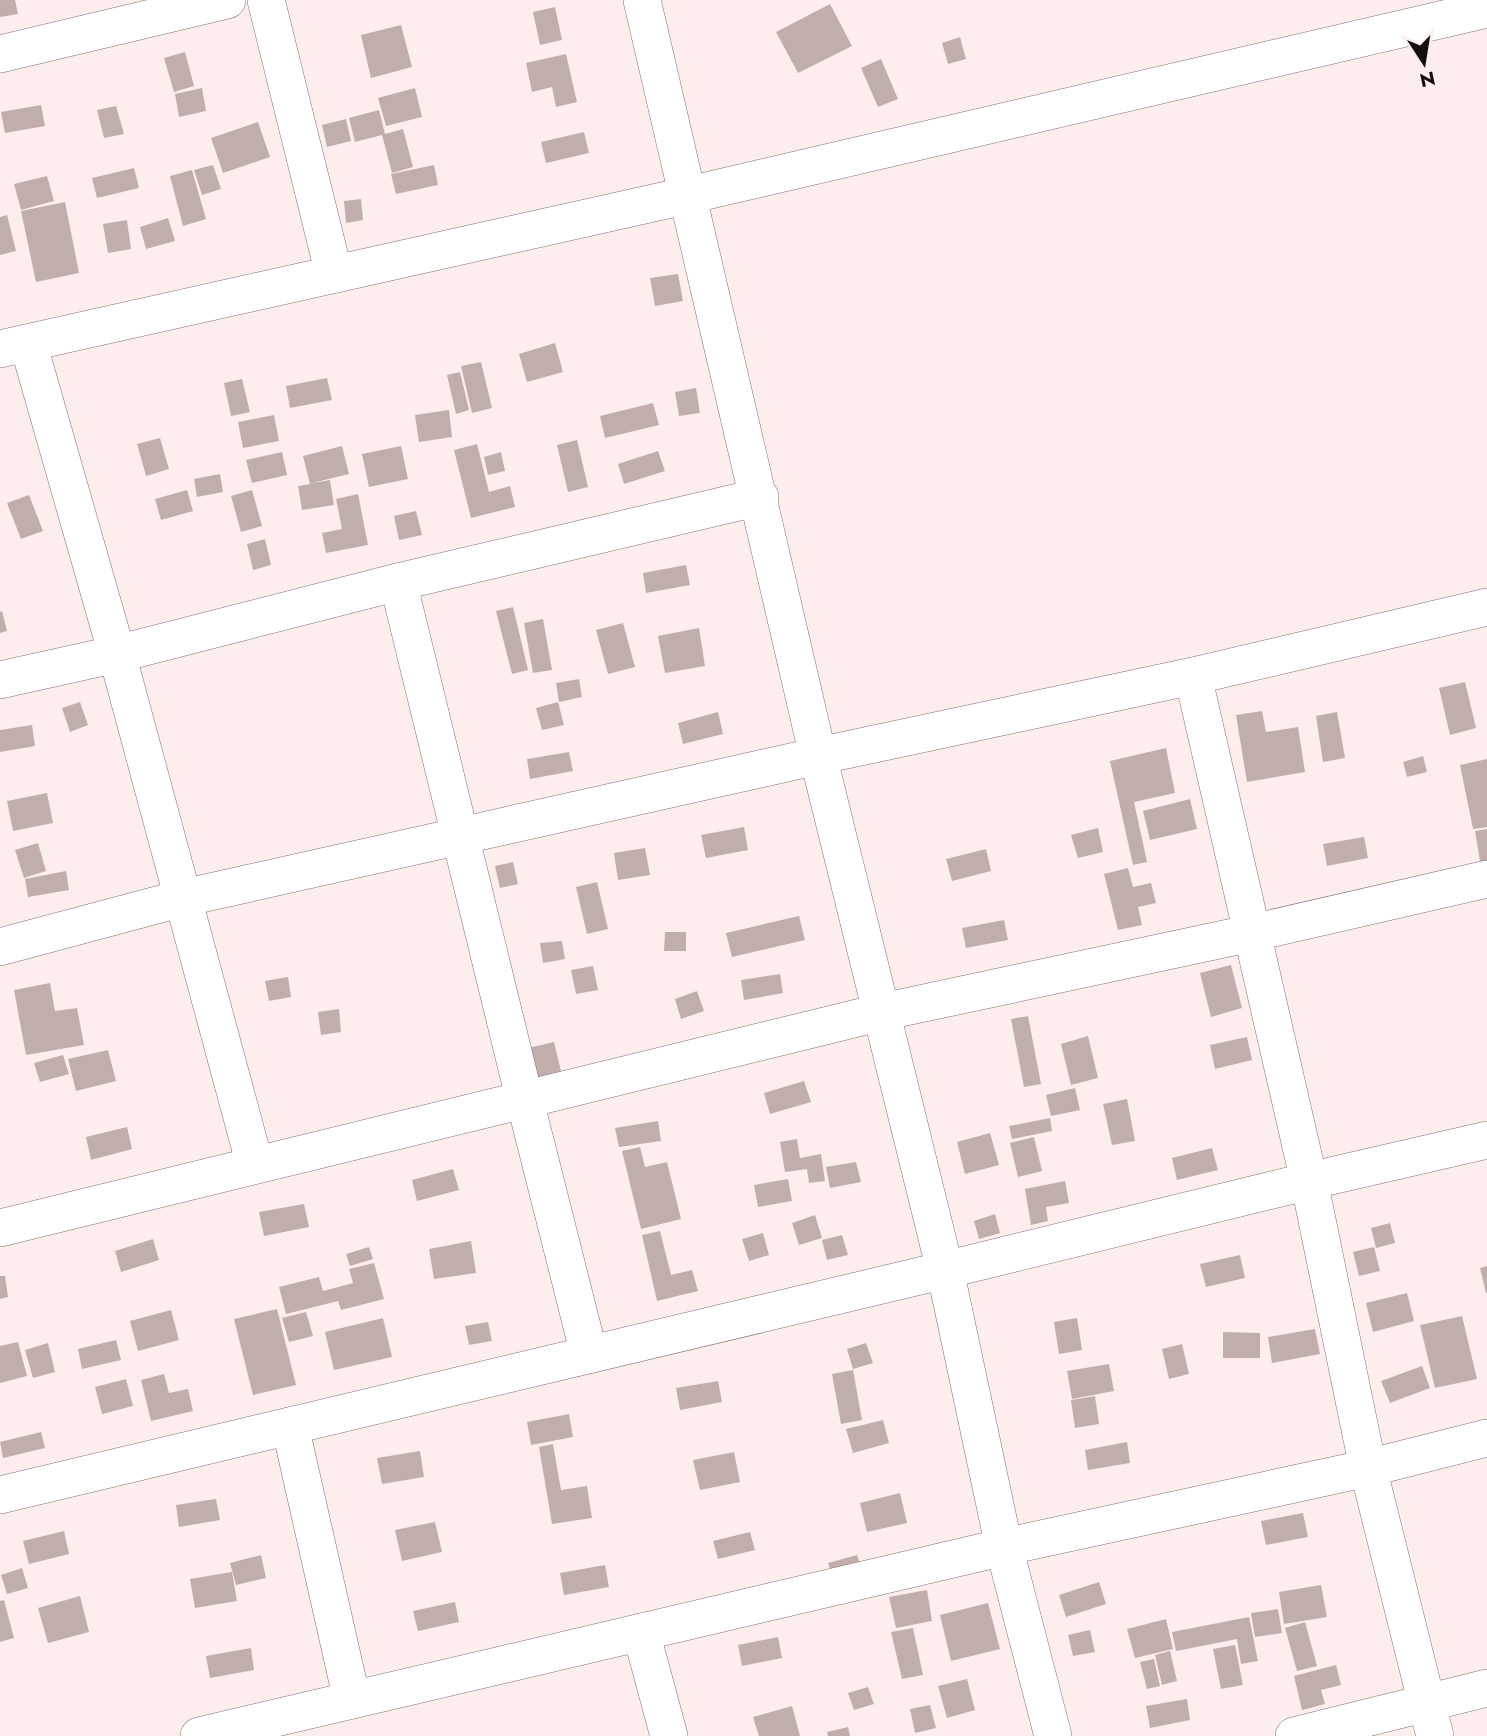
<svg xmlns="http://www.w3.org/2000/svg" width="1487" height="1736" font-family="Jost,sans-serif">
  <rect width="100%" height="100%" fill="#feeded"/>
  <!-- building -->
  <g fill="#c2adad">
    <path d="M0,0h15l3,14 -18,3z"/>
    <path d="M830,4l22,42 -54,27 -22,-41z"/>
    <path d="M555,7l7,33 -22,5 -7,-33z"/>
    <path d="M401,25l11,42 -41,11 -10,-43z"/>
    <path d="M960,37l6,22 -18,5 -6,-21z"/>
    <path d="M185,52l9,34 -20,6 -10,-34z"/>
    <path d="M566,54l11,48 -21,5 -4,-20 -20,5 -6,-29z"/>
    <path d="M881,59l17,40 -20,8 -17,-39z"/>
    <path d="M202,88l4,23 -27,6 -4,-23z"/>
    <path d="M415,88l7,29 -36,9 -8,-28z"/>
    <path d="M41,105l4,21 -40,7 -4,-21z"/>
    <path d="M116,106l8,28 -20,4 -7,-28z"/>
    <path d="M379,110l6,24 18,-5 10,38 -21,6 -10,-38 -27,7 -6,-24z"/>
    <path d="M346,119l5,22 -24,6 -5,-22z"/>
    <path d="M258,122l12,35 -47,16 -12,-35z"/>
    <path d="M584,132l5,21 -43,10 -5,-21z"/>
    <path d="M213,165l8,24 -19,6 -8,-25z"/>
    <path d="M434,165l4,20 -42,9 -5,-20z"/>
    <path d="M134,168l5,20 -42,10 -5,-20z"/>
    <path d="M192,170l14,49 -23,7 -13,-50z"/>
    <path d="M47,176l7,25 -33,9 -7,-26z"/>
    <path d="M361,199l2,21 -17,3 -2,-22z"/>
    <path d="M65,202l14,71 -43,9 -15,-71z"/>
    <path d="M7,215l9,36 -16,4v-38z"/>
    <path d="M168,218l7,23 -29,8 -6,-22z"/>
    <path d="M127,220l4,29 -23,4 -5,-29z"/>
    <path d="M678,274l5,27 -28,5 -5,-28z"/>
    <path d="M555,343l8,29 -36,10 -8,-28z"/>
    <path d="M481,362l11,46 -20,5 -11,-47z"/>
    <path d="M460,372l9,38 -13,4 -9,-39z"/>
    <path d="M327,378l5,22 -42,8 -4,-22z"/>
    <path d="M242,379l8,33 -19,4 -7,-33z"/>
    <path d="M696,388l4,25 -21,3 -4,-24z"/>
    <path d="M653,403l6,22 -54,13 -5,-22z"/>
    <path d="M449,410l3,27 -33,5 -4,-27z"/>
    <path d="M274,415l5,26 -36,7 -5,-26z"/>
    <path d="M160,438l9,31 -23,7 -9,-32z"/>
    <path d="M577,440l11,47 -20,5 -11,-47z"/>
    <path d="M477,444l12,48 21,-6 5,21 -44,11 -17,-68z"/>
    <path d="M342,446l7,28 -37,9 18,-3 4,25 -32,5 -4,-24 12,-2 -7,-28z"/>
    <path d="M401,446l7,33 -39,8 -7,-33z"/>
    <path d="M658,451l7,20 -41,13 -6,-20z"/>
    <path d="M282,452l5,23 -35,8 -6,-23z"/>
    <path d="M501,452l4,19 -17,4 -4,-18z"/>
    <path d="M220,474l3,18 -26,5 -3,-18z"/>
    <path d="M187,490l6,21 -32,9 -6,-21z"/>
    <path d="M252,490l10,36 -21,6 -10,-36z"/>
    <path d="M358,494l10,51 -42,8 -4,-20 20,-4 -6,-30z"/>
    <path d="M29,495l14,36 -22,8 -14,-36z"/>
    <path d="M416,511l6,24 -23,5 -5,-24z"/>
    <path d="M265,539l6,26 -18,5 -6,-26z"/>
    <path d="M686,565l4,20 -44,8 -3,-20z"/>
    <path d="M513,607l15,63 -16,4 -16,-63z"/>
    <path d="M2,611l5,20 -7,2v-21z"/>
    <path d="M543,619l9,51 -19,3 -9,-50z"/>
    <path d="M623,623l12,44 -27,7 -12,-44z"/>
    <path d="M699,628l6,38 -40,7 -7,-37z"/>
    <path d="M579,679l3,18 -23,5 -3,-19z"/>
    <path d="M1465,682l11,46 -26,7 -11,-47z"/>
    <path d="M80,702l8,23 -18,7 -8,-24z"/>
    <path d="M558,702l6,23 -22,5 -6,-22z"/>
    <path d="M1262,711l4,21 32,-5 7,45 -58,10 -11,-67z"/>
    <path d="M718,712l5,22 -40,10 -5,-21z"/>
    <path d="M1337,712l8,46 -22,4 -7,-46z"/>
    <path d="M32,725l3,21 -35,6v-22z"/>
    <path d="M1166,748l9,45 -41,9 13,60 -14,3 -23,-104z"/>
    <path d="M569,752l4,19 -43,8 -3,-20z"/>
    <path d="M1423,756l4,16 -20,5 -4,-15z"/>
    <path d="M1487,759v68l-14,2 -13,-64z"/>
    <path d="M47,793l6,30 -40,8 -6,-30z"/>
    <path d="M1190,799l7,30 -47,11 -7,-29z"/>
    <path d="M744,827l4,23 -42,8 -5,-23z"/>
    <path d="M1098,828l5,24 -25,6 -7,-23z"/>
    <path d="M1487,829v37l-6,1 -6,-36z"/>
    <path d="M1364,837l4,21 -41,8 -4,-22z"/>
    <path d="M38,843l8,28 -22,7 -9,-28z"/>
    <path d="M645,848l5,27 -32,5 -4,-27z"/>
    <path d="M986,849l5,22 -39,10 -6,-22z"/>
    <path d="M513,862l5,22 -18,4 -5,-22z"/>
    <path d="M1128,868l5,19 18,-4 5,20 -18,4 4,18 -24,5 -14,-56z"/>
    <path d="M66,871l3,19 -41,7 -3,-18z"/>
    <path d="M597,882l11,47 -21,5 -11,-47z"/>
    <path d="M799,916l6,24 -73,17 -6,-24z"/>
    <path d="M1004,920l4,20 -42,8 -4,-20z"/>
    <path d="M665,932h21v19h-22z"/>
    <path d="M562,941l3,18 -22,4 -3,-20z"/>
    <path d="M1231,965l11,43 -31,9 -11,-44z"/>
    <path d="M593,966l5,24 -22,4 -5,-24z"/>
    <path d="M780,974l3,19 -39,7 -3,-20z"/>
    <path d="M288,977l3,20 -22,4 -4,-20z"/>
    <path d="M50,983l5,28 22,-3 7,37 -58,10 -12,-65z"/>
    <path d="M697,991l7,20 -23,8 -6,-20z"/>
    <path d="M339,1009l2,23 -20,3 -3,-23z"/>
    <path d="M1028,1016l13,68 -17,3 -13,-68z"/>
    <path d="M1088,1036l10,42 -27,7 -10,-41z"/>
    <path d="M1247,1037l5,23 -37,9 -5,-24z"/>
    <path d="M554,1042l7,29 -38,10 -8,-30z"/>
    <path d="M108,1050l8,31 -40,10 -8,-32z"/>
    <path d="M63,1055l6,19 -29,8 -6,-19z"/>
    <path d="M804,1081l7,21 -41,12 -6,-21z"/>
    <path d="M1075,1088l5,22 -29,6 -5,-21z"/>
    <path d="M1127,1099l8,42 -23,4 -9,-41z"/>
    <path d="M1050,1118l2,13 -40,8 -3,-13z"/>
    <path d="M658,1121l3,20 -42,6 -4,-19z"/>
    <path d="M127,1127l5,22 -41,11 -5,-23z"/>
    <path d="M990,1133l9,32 -34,9 -8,-32z"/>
    <path d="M1034,1137l8,34 -24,6 -8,-34z"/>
    <path d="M797,1139l3,19 21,-4 4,27 -16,2 -2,-14 -22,3 -5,-30z"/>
    <path d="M640,1147l5,20 22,-5 14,57 -40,10 -19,-78z"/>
    <path d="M1212,1148l6,22 -41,10 -5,-22z"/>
    <path d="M856,1162l5,20 -31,6 -4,-21z"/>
    <path d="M453,1169l6,21 -42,11 -5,-21z"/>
    <path d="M788,1179l4,22 -34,6 -4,-22z"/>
    <path d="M1065,1181l4,22 -23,4 2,14 -17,4 -6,-36z"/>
    <path d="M304,1204l5,23 -45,9 -5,-24z"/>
    <path d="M995,1214l5,19 -21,6 -5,-18z"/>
    <path d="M815,1215l7,23 -23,7 -7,-22z"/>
    <path d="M1390,1223l5,20 -19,5 -5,-20z"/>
    <path d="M660,1231l11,44 21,-5 6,21 -41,10 -15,-66z"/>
    <path d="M763,1233l6,22 -20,6 -7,-22z"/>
    <path d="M842,1235l6,20 -21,5 -5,-20z"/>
    <path d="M153,1239l6,21 -38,12 -6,-21z"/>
    <path d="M471,1241l5,32 -42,6 -5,-30z"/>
    <path d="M369,1247l4,12 -23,7 -4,-12z"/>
    <path d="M1374,1247l6,24 -21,5 -6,-24z"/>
    <path d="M1240,1255l5,23 -39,9 -6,-23z"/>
    <path d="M374,1263l10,36 -43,11 -3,-9 -52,13 -7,-27 40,-10 4,14 30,-8 -4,-14z"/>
    <path d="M1487,1266v27h-1l-6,-25z"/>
    <path d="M0,1276h5l3,21 -8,2z"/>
    <path d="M1407,1293l7,28 -41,11 -7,-29z"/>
    <path d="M277,1309l19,76 -43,10 -19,-76z"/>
    <path d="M171,1310l8,30 -41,11 -8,-30z"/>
    <path d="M306,1312l7,24 -24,6 -7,-24z"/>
    <path d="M1462,1316l15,63 -42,9 -15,-63z"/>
    <path d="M383,1318l9,39 -58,13 -9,-38z"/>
    <path d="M1077,1318l5,32 -23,4 -5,-32z"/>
    <path d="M488,1322l4,19 -23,4 -4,-19z"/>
    <path d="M1315,1329l5,25 -48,9 -4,-26z"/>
    <path d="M1223,1332l37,1v25h-37z"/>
    <path d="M116,1340l5,20 -39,9 -4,-20z"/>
    <path d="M18,1342l9,34 -27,7v-37z"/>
    <path d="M48,1343l7,29 -22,6 -8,-28z"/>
    <path d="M866,1343l7,20 -20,6 -6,-20z"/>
    <path d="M1182,1344l7,30 -20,5 -7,-30z"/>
    <path d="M1109,1364l5,27 -42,8 -5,-28z"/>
    <path d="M1422,1366l8,22 -40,15 -9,-22z"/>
    <path d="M853,1370l9,50 -21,4 -9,-50z"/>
    <path d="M164,1374l5,19 19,-4 5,22 -42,10 -10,-41z"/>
    <path d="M126,1379l7,27 -31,8 -7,-27z"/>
    <path d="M718,1381l4,21 -42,8 -4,-22z"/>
    <path d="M1095,1396l4,28 -24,4 -4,-28z"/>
    <path d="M569,1414l4,23 -42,8 -4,-23z"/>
    <path d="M883,1420l6,23 -36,10 -7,-24z"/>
    <path d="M41,1432l4,16 -42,10 -3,-16z"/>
    <path d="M1127,1442l3,21 -42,7 -3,-20z"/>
    <path d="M553,1444l8,46 26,-4 5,32 -40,6 -13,-77z"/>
    <path d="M420,1451l4,26 -42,7 -5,-26z"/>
    <path d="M734,1452l6,30 -40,8 -7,-30z"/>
    <path d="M900,1493l7,30 -40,9 -7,-29z"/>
    <path d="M216,1499l4,21 -41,7 -3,-22z"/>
    <path d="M1303,1513l5,24 -42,8 -5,-24z"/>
    <path d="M435,1522l7,30 -40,9 -7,-31z"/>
    <path d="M64,1531l5,23 -40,10 -6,-23z"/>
    <path d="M750,1532l5,18 -37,9 -5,-18z"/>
    <path d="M261,1555l5,23 -30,7 -6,-22z"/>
    <path d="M857,1555l4,12 -29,9 -4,-13z"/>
    <path d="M605,1565l4,22 -45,8 -4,-22z"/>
    <path d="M22,1568l6,20 -21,6 -6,-19z"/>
    <path d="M232,1572l5,29 -42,7 -5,-29z"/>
    <path d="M1099,1582l7,22 -40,13 -7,-22z"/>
    <path d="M1321,1585l6,32 -43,7 -5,-32z"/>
    <path d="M927,1590l5,31 -36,7 -7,-31z"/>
    <path d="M80,1596l9,36 -41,11 -10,-35z"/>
    <path d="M4,1600l10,38 -14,4v-41z"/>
    <path d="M455,1602l4,20 -41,9 -5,-20z"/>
    <path d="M988,1603l12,46 -49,12 -11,-46z"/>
    <path d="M1278,1609l4,24 -27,4 -4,-24z"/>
    <path d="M1249,1617l9,44 -17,3 -4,-25 -61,12 -4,-19z"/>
    <path d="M1166,1619l7,30 -38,9 -8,-29z"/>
    <path d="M1305,1622l12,44 -20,5 -12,-43z"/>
    <path d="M913,1628l10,47 -21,4 -11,-47z"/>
    <path d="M1090,1630l5,22 -22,4 -5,-21z"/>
    <path d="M778,1637l4,21 -40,8 -4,-21z"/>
    <path d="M1235,1645l8,40 -22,4 -8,-40z"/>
    <path d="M251,1648l3,22 -44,8 -4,-22z"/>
    <path d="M1170,1651l7,30 -15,4 -7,-30z"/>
    <path d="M1154,1659l6,27 -13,3 -7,-27z"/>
    <path d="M1336,1665l5,20 -20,5 4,14 -23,6 -8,-34z"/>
    <path d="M967,1679l8,31 -28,8 -9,-32z"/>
    <path d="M868,1687l6,17 -20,6 -6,-17z"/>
    <path d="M1187,1699l3,21 -40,8 -4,-22z"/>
    <path d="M930,1705l6,23 -21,5 -5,-24z"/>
    <path d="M792,1706l8,30h-41l-6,-19z"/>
    <path d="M848,1727l2,9h-22l-1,-4z"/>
  </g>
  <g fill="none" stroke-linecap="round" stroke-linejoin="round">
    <defs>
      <g id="minor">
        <path d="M266,0l68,274"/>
        <path d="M642,0l176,756 127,514 59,277 49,189"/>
        <path d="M0,54l227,-54"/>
        <path d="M28,343l89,311 138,511"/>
        <path d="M0,349l689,-154 798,-186"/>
        <path d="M398,582l127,519 64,253"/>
        <path d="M1193,676l116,505 59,287 67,268"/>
        <path d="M0,680l117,-26 281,-72 362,-85"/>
        <path d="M0,947l183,-49 635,-142 375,-80 294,-69"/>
        <path d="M0,1228l882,-216 370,-79 235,-54"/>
        <path d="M290,1426l62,274"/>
        <path d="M0,1495l945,-225 364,-89 178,-41"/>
        <path d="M641,1632l28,104"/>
        <path d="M199,1736l805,-189 364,-79 119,-30"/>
        <path d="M1294,1736l193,-48"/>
      </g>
    </defs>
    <!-- minor casing -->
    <use href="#minor" stroke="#826f6f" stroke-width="38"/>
    <!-- minor -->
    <use href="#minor" stroke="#fff" stroke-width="37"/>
  </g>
  <!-- north arrow -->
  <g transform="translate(1424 63) rotate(168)" stroke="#feeded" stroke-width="5" paint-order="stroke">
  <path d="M0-5L12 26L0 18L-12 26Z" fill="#160f10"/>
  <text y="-10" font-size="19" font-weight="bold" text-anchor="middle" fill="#160f10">N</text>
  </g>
</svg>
